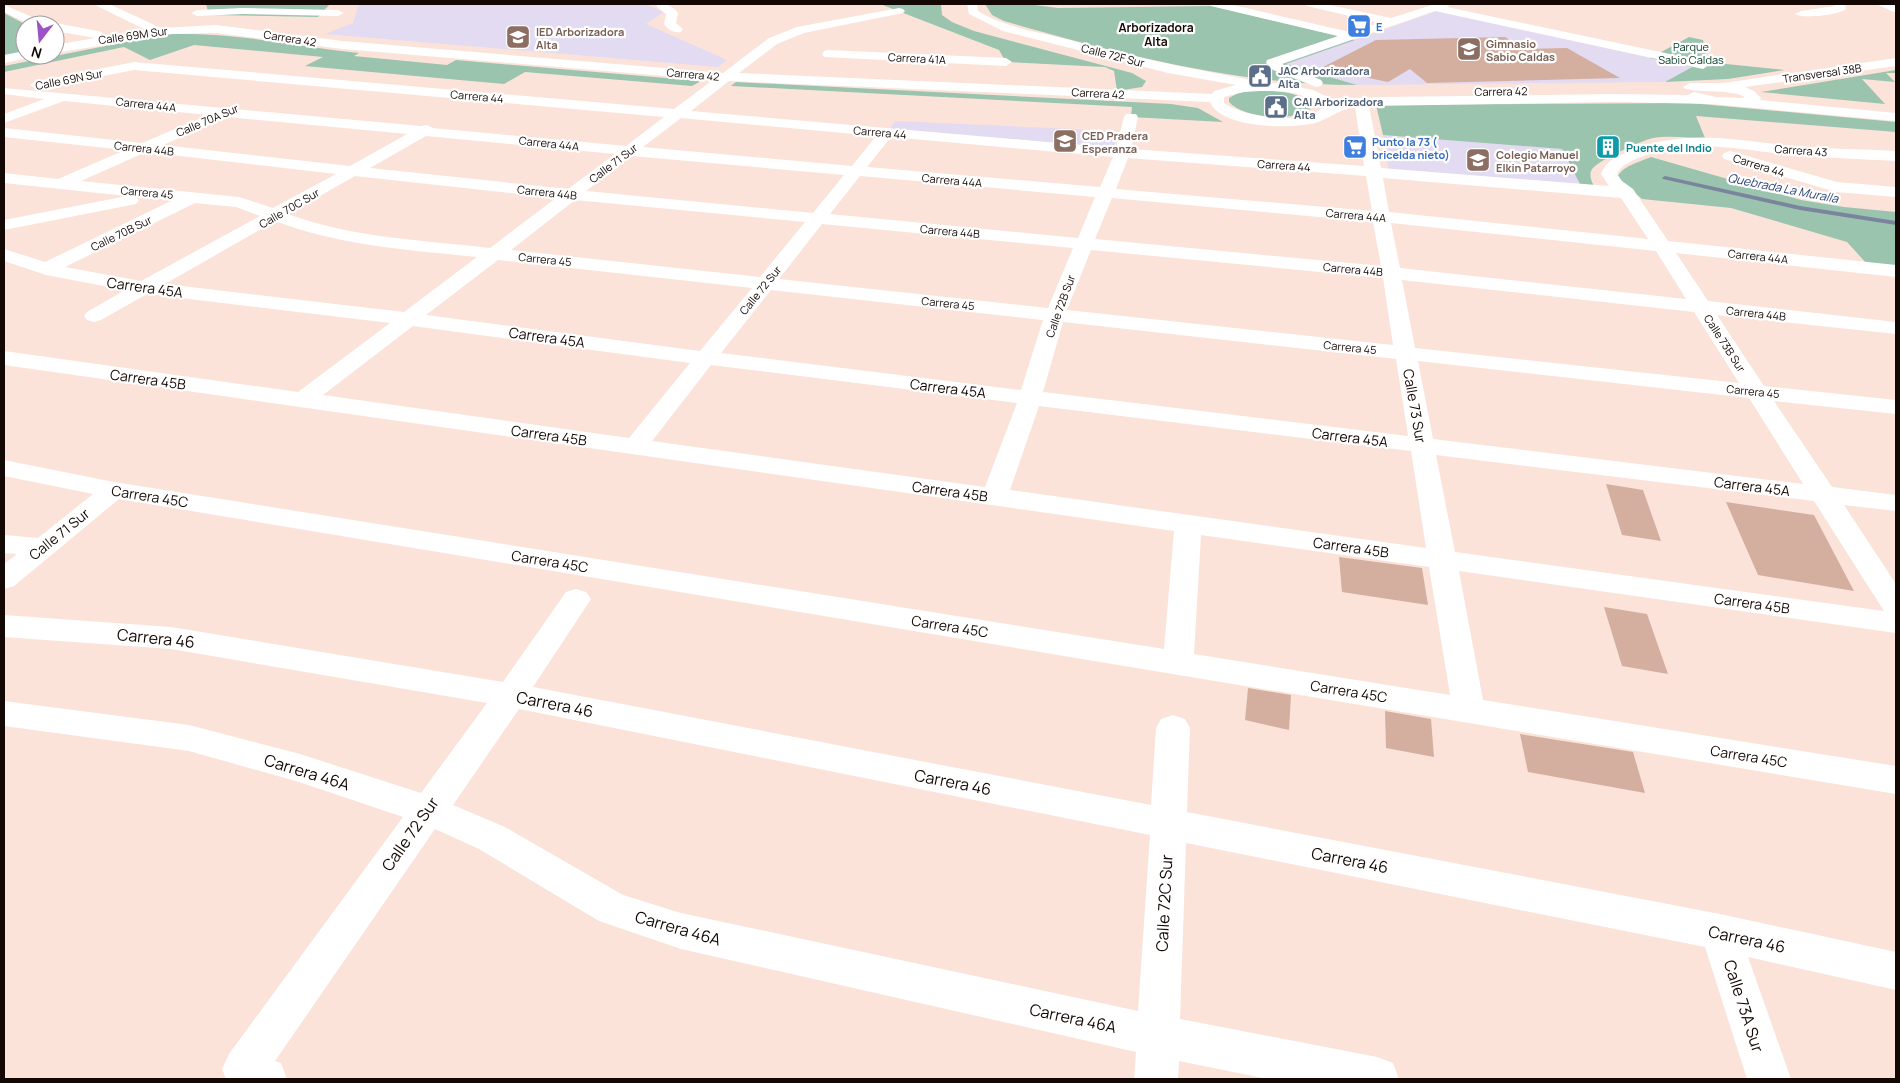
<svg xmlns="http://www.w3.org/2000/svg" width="1900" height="1083" font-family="Manrope,sans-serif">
  <rect width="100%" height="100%" fill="#fbe3da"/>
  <!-- education -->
  <g fill="#e2dbf1">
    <path d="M359,4l289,1 16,7 -18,12 81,36 -9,7 -393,-33 28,-11z"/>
    <path d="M1437,11l255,56 -27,15 -308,3 -71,-21z"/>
    <path d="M895,121l222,10 -3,19 -224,-21z"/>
    <path d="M1383,135l180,14 19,39 -193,-17z"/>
  </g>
  <!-- green -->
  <g fill="#9bc4ae">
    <path d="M206,4h124l-12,13 -109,-2z"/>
    <path d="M880,4h61l1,11 10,7 22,9 158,42 14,8 -4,6 -25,4 -3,-20 -9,-4 -99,-5 -7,-12z"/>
    <path d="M985,4h42l31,4 154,-2 143,34 -69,24 71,21c-119,0 -238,-31 -353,-64l-12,-6z"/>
    <path d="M4,13l19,10 10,2h-8v27l-21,4z"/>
    <path d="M168,34c65,-2 127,12 191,19l-5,3 93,9 9,-5 245,21 -9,5 -167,-14 -21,12 -199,-18 18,-9 -129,-12 -44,15 -26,-13 -120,25v-6l127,-25v-2z"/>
    <path d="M1689,37l14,3 4,22 78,8 -57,9 -63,3 27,-15 -42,-9z"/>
    <path d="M1896,70v3h-10l9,9 -33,-3 23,25 -124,-12z"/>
    <path d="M736,82l435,22 27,4 25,14 -92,-5 1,-10 -401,-21z"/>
    <path d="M1251,91c20,0 44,-2 60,13v4c-16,15 -68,10 -82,-6v-4l11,-6z"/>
    <path d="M1690,103l206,19v10l-200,-16 9,22c-17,0 -36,-3 -52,0 -12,3 -58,23 -62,33 -2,7 2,13 5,19l-14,-2 -20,-39 -179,-14 -7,-30z"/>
    <path d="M1651,157l150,43 43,7 52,5v55l-29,-3 -20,-22 -116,-34 -89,-9 -25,-21c5,-12 22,-16 34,-21z"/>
  </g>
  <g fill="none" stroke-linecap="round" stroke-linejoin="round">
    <!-- stream -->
    <path fill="#7a849d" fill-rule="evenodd" d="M1665,176l135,30 96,15v4l-96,-15 -137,-31 -1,-1z"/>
  </g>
  <!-- building -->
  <g fill="#d4afa0">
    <path d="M1505,37l18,12 44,-1 53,30 -193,5 -17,-14 -22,13 -67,-14 55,-28z"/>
    <path d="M1606,484l37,6 18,51 -39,-6z"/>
    <path d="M1726,502l88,13 40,76 -96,-16z"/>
    <path d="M1339,557l83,11 6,37 -86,-13z"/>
    <path d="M1604,607l43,7 21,60 -46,-8z"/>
    <path d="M1248,688l43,7 -2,35 -44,-10z"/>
    <path d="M1385,711l46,8 3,38 -48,-9z"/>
    <path d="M1520,734l113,18 12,41 -117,-21z"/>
  </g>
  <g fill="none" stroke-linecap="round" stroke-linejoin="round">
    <!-- minor -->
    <g fill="#fff" fill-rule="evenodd">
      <path d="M96,4h13l52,24 55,-3 127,16 380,32 46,-35 28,-11 102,-19 4,1 2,2 -2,2 -99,20 -27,11 -38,29 473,21 2,-3 22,-6 -68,-12 -165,-42 -34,-17 -2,-10h10l1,7c26,16 59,21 88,28 60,16 119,29 180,40l7,4h24l36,7 13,6 7,7 28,-5 21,-1 232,-3 74,1 6,-3 22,5 26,1 3,-1c-16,-9 -56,-3 -62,-10l7,-4h34l172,-25v8l-151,21 9,4 7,7 -1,2 136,13v8l-185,-17 -97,-2 -245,4 12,62 228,18 -8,-12c5,-14 18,-19 32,-24 56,-22 104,-9 161,-4 34,3 68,3 102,5v10c-33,-2 -66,-3 -100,-6 -57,-4 -102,-19 -158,3 -8,4 -18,8 -21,16l5,7 11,8 35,52 228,24v12l-220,-24 32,48 188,21v12l-179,-19 47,71 132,14v14l-122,-13 58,86 64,8v16l-52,-6 52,79v49l-437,-62 24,129 413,66v28l-1777,-295 -105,87 -10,3v-25l13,-10 -13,-1v-18l34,3 55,-44 -89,-18v-16l110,22 1050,167 10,-118 -1170,-166v-14l294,41 92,-69 -243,-29 -46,26 -7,2 -7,-2 -3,-4 3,-4 38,-22 -79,-15 -42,-14v-12l41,13 128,-62 -37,-3 3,3 -3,4 -132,26v-10l123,-24 -123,-13v-10l54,6 67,-29 -121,-13v-9l138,15 66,-28 -144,-14 -60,22v-9l40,-15 -40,-5v-6l417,38 6,-1 6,3 193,18 38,-29 -530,-47 -97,19 -7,-4 7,-4 97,-19 540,47 39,-29 -370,-31 -127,-16 -44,1 -117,19v-8l40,-7 -40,-7v-6h-24l-27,-13v-7l47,20 4,-2 43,8 4,1 1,5 43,-7 -49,-24zM729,81l481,21c11,27 81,27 105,21 14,-4 25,-14 40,-16l9,59 -233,-17 7,-32 -2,-3h-10l-2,3 -8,31 -425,-37zM1260,91c22,0 45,0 62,17 -16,18 -80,9 -98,-5v-6l20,-5zM228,117l179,17 -57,32 -187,-21zM681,118l195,18 -24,30 -209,-19zM426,136l189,18 -47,35 -198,-21zM891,137l222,20 -13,30 -233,-20zM146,152l190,22 -63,34 -34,-11 -158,-16zM632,156l212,19 -31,38 -227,-22zM1128,158l238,18 6,35 -256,-22zM355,176l201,22 -66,50c-67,-8 -138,-10 -202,-34zM860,176l235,21 -17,41 -248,-24zM1383,178l238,20 27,41 -259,-27zM1112,198l261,24 8,44 -286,-27zM575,200l230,22 -45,55 -249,-27zM195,203l41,4 24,9 -119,65 -76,-14zM275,221c65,25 134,29 202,36l-73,55 -239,-28zM1391,223l265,28 30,48 -286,-31zM822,224l251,24 -25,60 -269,-29zM1091,250l292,28 10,67 -326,-35zM498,260l254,28 -52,63 -274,-36zM1402,280l292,32 45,71 -324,-35zM771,290l272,30 -22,70 -300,-37zM1063,322l333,37 12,77 -365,-44zM413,326l277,37 -61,75 -306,-43zM1418,361l331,37 54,86 -370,-45zM711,365l306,38 -32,84 -333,-46zM1039,406l372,45 15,97 -416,-58zM1436,455l378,46 70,110 -429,-59zM1201,535l228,32 21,128 -256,-41z"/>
      <path d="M656,4c10,0 16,1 22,9l-2,10 7,6 -2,3c-7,1 -13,-2 -17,-8l2,-10 -9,-7z"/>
      <path d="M1209,4h19l122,28 29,-9 -72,-17 -2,-2h20l66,14 44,-14h15l-3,3 256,54 6,4 -6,4 -268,-58 -153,53 39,16 2,3 -2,3 -5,1 -43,-17 -7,-7 1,-3 71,-24 -127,-30z"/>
      <path d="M1835,4h10l1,5c-6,6 -45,10 -51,5l6,-3 33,-5z"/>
      <path d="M1876,4h15l5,2v7z"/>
      <path d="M243,8l95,2 6,3 -6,3 -95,-2 -46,2 -6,-3 6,-3z"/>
      <path d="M828,50l178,8 6,4 -6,4 -182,-9 -2,-3 2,-3z"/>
      <path d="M25,51v4h6l-2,3 -25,5v-8z"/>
      <path d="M1730,151l107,31 59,5v10l-60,-5 -112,-33 -2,-3 2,-3z"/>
      <path d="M576,589l10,3 5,7 -58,88 618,118 5,-77 5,-9 12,-4 12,4 5,9 -3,84 533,102 176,38v38l-148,-33 43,122h-44l-42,-132 -519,-104 -6,176 197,38 16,6 6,16h-131l-89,-18 -1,18h-44l2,-27 -455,-103 -82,-28 -120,-72 -44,-20 -160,232 6,2 6,16h-61l-4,-10 7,-15 174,-237 -104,-35 -110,-31 -185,-25v-25l185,24 111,29 121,39 66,-90 -316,-54 -167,-12v-22l167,12 332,55 63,-90zM519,709l631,126 -12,176 -457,-98 -58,-18 -118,-68 -52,-22z"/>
    </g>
  </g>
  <!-- icons -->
  <defs>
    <symbol id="supermarket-square" viewBox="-11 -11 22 22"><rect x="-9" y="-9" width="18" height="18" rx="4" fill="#3f7fe0" stroke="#fff"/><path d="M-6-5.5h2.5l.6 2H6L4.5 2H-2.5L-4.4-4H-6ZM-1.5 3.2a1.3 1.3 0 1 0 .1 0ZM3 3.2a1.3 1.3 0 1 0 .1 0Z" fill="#fff"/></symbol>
    <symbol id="university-square" viewBox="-11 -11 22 22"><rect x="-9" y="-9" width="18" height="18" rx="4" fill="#8d6e63" stroke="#fff"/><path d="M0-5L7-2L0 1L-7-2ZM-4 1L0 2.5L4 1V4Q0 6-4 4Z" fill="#fff"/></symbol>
    <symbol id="school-square" viewBox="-11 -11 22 22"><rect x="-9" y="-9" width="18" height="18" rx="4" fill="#8d6e63" stroke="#fff"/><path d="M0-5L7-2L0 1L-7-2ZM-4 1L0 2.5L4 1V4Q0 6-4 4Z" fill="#fff"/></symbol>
    <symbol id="civic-square" viewBox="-11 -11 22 22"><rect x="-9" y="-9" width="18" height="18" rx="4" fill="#5c6f8a" stroke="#fff"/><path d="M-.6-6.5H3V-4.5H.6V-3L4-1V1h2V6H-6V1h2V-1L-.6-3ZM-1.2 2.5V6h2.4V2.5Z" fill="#fff"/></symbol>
    <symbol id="building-square" viewBox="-11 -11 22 22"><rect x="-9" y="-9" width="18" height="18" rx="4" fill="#0f9aa8" stroke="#fff"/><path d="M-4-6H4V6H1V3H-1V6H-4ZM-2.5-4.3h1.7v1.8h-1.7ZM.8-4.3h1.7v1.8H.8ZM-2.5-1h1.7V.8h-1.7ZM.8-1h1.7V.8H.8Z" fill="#fff"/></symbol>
  </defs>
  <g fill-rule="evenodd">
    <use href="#supermarket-square" x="1345" y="12" width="28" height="28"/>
    <use href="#university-square" x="504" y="23" width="28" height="28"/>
    <use href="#school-square" x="1455" y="35" width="28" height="28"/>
    <use href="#civic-square" x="1246" y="62" width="28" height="28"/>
    <use href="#civic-square" x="1262" y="93" width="28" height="28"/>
    <use href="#school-square" x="1051" y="127" width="28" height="28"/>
    <use href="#supermarket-square" x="1341" y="133" width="28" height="28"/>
    <use href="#building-square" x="1594" y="133" width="28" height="28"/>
    <use href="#school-square" x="1464" y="146" width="28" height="28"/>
  </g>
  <g text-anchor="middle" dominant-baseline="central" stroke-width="4.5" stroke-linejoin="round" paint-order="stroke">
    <!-- far-shop labels -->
    <g font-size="11" font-weight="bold" fill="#366cbe" stroke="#fff" text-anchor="start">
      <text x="1376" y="26">E</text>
      <text x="1372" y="141">Punto la 73 (<tspan x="1372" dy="13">bricelda nieto)</tspan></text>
    </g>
    <!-- far-education labels -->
    <g font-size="11" font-weight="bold" fill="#785e54" stroke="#fff" text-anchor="start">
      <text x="536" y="31">IED Arborizadora<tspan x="536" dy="13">Alta</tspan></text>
      <text x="1486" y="43">Gimnasio<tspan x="1486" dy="13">Sabio Caldas</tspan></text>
      <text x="1082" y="135">CED Pradera<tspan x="1082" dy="13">Esperanza</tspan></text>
      <text x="1496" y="154">Colegio Manuel<tspan x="1496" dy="13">Elkin Patarroyo</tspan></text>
    </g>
    <!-- far-street labels -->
    <g font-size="11" fill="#140804" stroke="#fff">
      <text transform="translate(133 35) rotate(-8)">Calle 69M Sur</text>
      <text transform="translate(290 38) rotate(9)">Carrera 42</text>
      <text transform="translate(1113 55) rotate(14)">Calle 72F Sur</text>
      <text transform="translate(917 58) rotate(3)">Carrera 41A</text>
      <text transform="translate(1822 73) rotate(-8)">Transversal 38B</text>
      <text transform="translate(693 74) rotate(5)">Carrera 42</text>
      <text transform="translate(69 79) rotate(-11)">Calle 69N Sur</text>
      <text transform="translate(1501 91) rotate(-1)">Carrera 42</text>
      <text transform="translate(1098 93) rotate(3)">Carrera 42</text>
      <text transform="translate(477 96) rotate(5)">Carrera 44</text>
      <text transform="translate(146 104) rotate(6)">Carrera 44A</text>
      <text transform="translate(207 120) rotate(-23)">Calle 70A Sur</text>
      <text transform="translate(880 132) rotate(5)">Carrera 44</text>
      <text transform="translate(549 143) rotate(6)">Carrera 44A</text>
      <text transform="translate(144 148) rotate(6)">Carrera 44B</text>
      <text transform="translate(1801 150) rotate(4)">Carrera 43</text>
      <text transform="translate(613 163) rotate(-37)">Calle 71 Sur</text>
      <text transform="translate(1284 165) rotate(4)">Carrera 44</text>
      <text transform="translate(1759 165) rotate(17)">Carrera 44</text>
      <text transform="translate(952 180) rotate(5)">Carrera 44A</text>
      <text transform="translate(147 192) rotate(5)">Carrera 45</text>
      <text transform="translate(547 192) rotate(6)">Carrera 44B</text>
      <text transform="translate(289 208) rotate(-30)">Calle 70C Sur</text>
      <text transform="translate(1356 215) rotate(5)">Carrera 44A</text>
      <text transform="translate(950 231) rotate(5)">Carrera 44B</text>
      <text transform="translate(121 233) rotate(-26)">Calle 70B Sur</text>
      <text transform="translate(1758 256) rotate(6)">Carrera 44A</text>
      <text transform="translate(545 259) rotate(6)">Carrera 45</text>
      <text transform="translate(1353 269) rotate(5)">Carrera 44B</text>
      <text transform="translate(760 290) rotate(-51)">Calle 72 Sur</text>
      <text transform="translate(948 303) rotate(6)">Carrera 45</text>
      <text transform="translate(1060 306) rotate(-70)">Calle 72B Sur</text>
      <text transform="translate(1756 313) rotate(6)">Carrera 44B</text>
      <text transform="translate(1725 343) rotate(57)">Calle 73B Sur</text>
      <text transform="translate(1350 347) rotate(6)">Carrera 45</text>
      <text transform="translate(1753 391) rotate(6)">Carrera 45</text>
    </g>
    <!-- far-park labels -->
    <g font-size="11" fill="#003a24" stroke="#fff">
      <text x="1691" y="46">Parque<tspan x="1691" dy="13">Sabio Caldas</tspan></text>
    </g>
    <!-- far-service labels -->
    <g font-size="11" font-weight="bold" fill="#4e5e75" stroke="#fff" text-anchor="start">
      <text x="1278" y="70">JAC Arborizadora<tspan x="1278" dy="13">Alta</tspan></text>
      <text x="1294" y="101">CAI Arborizadora<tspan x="1294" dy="13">Alta</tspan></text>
    </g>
    <!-- far-culture labels -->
    <g font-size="11" font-weight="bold" fill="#0d838f" stroke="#fff" text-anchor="start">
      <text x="1626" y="147">Puente del Indio</text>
    </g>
    <!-- far-neighbourhood labels -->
    <g font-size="12" font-weight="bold" fill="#140804" stroke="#fff">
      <text x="1156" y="27">Arborizadora<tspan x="1156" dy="14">Alta</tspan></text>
    </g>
    <!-- far-water labels -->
    <g font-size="12" font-style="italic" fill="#2c4374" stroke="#fff">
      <text transform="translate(1783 188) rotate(11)">Quebrada La Muralla</text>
    </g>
    <!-- street labels -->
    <g font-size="14" fill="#140804" stroke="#fff">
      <text transform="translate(145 287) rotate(8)">Carrera 45A</text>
      <text transform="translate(547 337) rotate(8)">Carrera 45A</text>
      <text transform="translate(148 379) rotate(8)">Carrera 45B</text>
      <text transform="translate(948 388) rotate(7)">Carrera 45A</text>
      <text transform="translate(1415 406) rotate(80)">Calle 73 Sur</text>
      <text transform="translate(549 435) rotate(8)">Carrera 45B</text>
      <text transform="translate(1350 437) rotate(7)">Carrera 45A</text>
      <text transform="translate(1752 486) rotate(7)">Carrera 45A</text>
      <text transform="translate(950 491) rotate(8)">Carrera 45B</text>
      <text transform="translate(150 496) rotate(9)">Carrera 45C</text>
      <text transform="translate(59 534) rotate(-39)">Calle 71 Sur</text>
      <text transform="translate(1351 547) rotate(8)">Carrera 45B</text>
      <text transform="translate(550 561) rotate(9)">Carrera 45C</text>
      <text transform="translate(1752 603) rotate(8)">Carrera 45B</text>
      <text transform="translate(950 626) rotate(9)">Carrera 45C</text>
      <text transform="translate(1349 691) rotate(9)">Carrera 45C</text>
      <text transform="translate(1749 756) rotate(9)">Carrera 45C</text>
    </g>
    <!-- near-street labels -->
    <g font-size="16" fill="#140804" stroke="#fff">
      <text transform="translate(156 638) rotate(6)">Carrera 46</text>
      <text transform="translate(555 704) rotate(11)">Carrera 46</text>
      <text transform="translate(307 772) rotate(17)">Carrera 46A</text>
      <text transform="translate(953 782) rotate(11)">Carrera 46</text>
      <text transform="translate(410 834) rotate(-55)">Calle 72 Sur</text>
      <text transform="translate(1350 860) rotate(11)">Carrera 46</text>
      <text transform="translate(1164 903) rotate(-87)">Calle 72C Sur</text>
      <text transform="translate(678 928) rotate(16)">Carrera 46A</text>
      <text transform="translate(1747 939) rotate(12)">Carrera 46</text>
      <text transform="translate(1744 1006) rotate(72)">Calle 73A Sur</text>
      <text transform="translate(1073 1018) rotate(12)">Carrera 46A</text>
    </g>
  </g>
  <!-- border -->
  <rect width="1900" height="1083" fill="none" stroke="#140804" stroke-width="10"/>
  <!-- north arrow -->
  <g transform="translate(40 40) rotate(196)"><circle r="24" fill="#ffffff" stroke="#a19c9b"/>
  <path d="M0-4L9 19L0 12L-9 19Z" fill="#9d53c6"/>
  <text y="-8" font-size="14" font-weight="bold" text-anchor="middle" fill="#140804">N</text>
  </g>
</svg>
